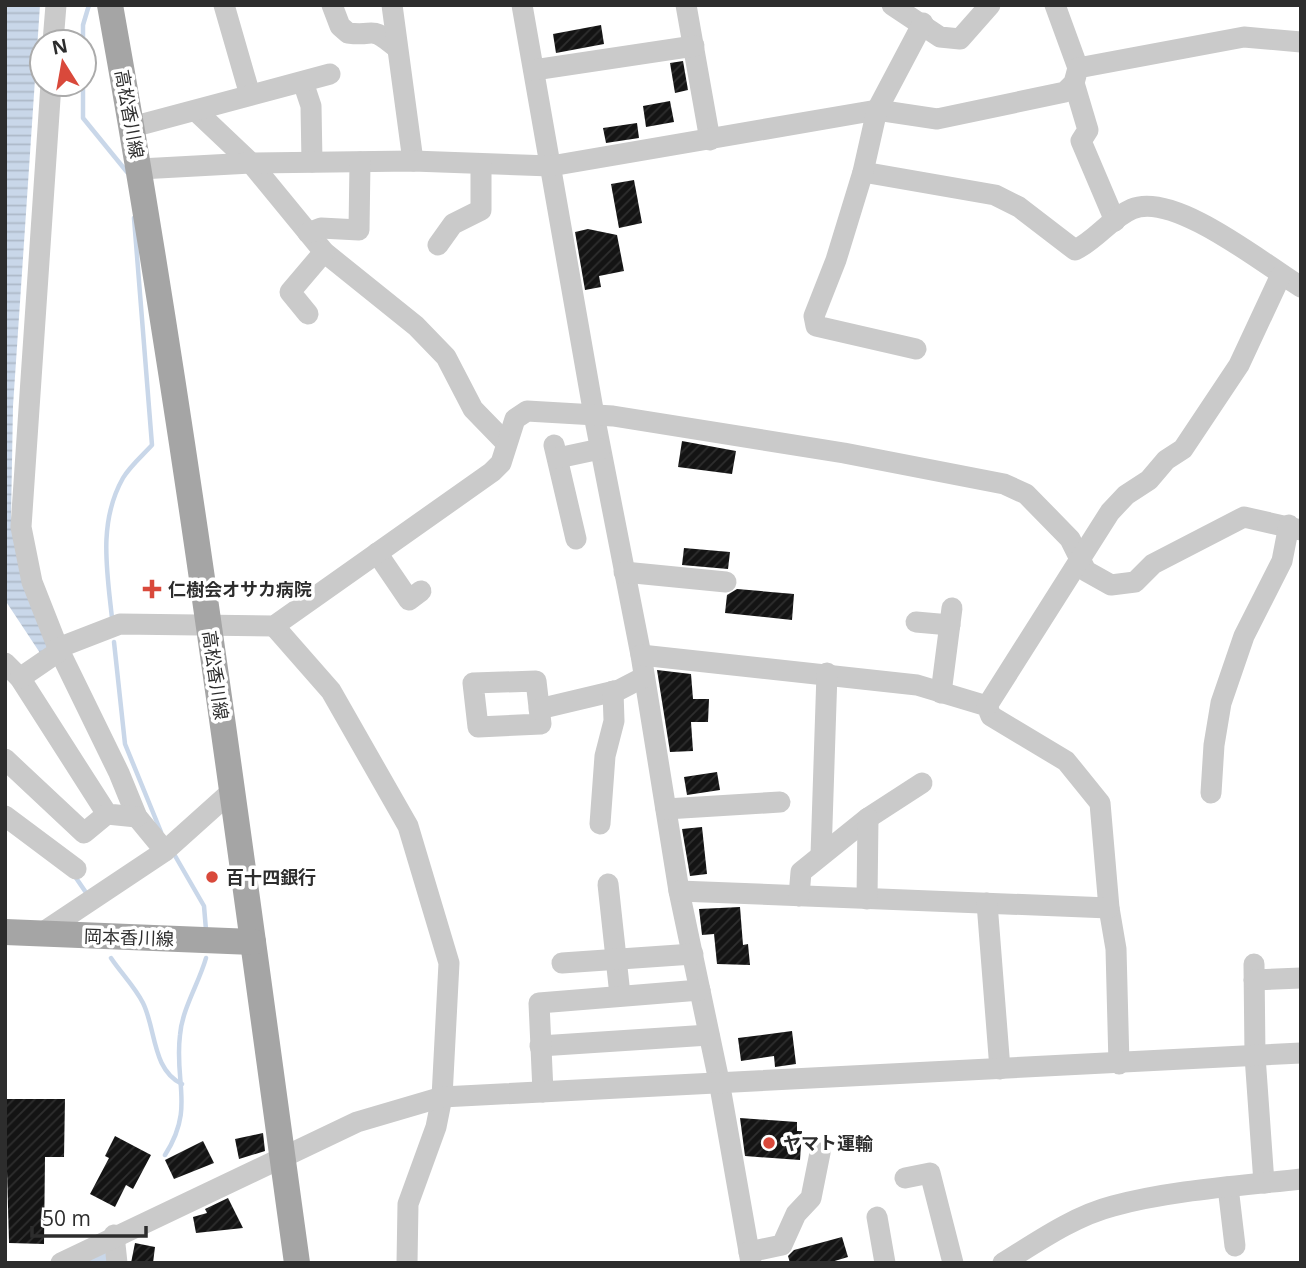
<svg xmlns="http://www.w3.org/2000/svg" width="1306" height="1268" font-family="'Open Sans','Noto Sans JP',sans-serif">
  <defs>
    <pattern id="water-rules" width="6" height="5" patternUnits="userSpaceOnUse" patternTransform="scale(1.75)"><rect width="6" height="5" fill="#c9d7e9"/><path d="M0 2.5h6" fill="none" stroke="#adb9c8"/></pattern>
    <pattern id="building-hatch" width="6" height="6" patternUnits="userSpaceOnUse" patternTransform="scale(1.75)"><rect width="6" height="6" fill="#141414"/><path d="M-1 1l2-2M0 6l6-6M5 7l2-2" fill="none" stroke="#2e2e2e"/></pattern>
  </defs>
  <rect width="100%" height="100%" fill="#fff"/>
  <!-- water -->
  <path fill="url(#water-rules)" d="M5,5h35l-27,401 -2,112 11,61 32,71 -12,6 -37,-56z"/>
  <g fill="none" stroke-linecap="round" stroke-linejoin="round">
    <!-- stream -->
    <g stroke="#c9d7e9" stroke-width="4.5">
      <path d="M83,42v-17l6,-20"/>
      <path d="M83,84v34l44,54"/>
      <path d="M112,618c-5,-47 -14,-96 11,-140 7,-12 20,-23 29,-33l-18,-227"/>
      <path d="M114,642l11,102 36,88"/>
      <path d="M174,854l30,52 2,24"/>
      <path d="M74,875l13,19"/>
      <path d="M111,958c10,15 24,29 32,45 13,26 9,67 39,81"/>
      <path d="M165,1155c30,-47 9,-72 15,-120 2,-26 19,-52 26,-77"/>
    </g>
    <!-- canal -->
    <path stroke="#c9d7e9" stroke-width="16" d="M91,1263l14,-8"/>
  </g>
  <!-- building -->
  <g fill="url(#building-hatch)">
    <path d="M601,25l3,19 -48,9 -3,-19z"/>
    <path d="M683,61l5,29 -13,3 -5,-30z"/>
    <path d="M670,101l4,21 -28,5 -3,-21z"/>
    <path d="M637,123l2,15 -33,5 -3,-15z"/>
    <path d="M634,180l8,43 -23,5 -8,-44z"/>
    <path d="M588,229l29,6 7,36 -25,5 2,11 -16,3 -10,-58z"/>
    <path d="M682,441l54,10 -4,23 -54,-7z"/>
    <path d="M684,548l46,4 -2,17 -46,-4z"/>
    <path d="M737,589l57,5 -2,26 -67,-7 2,-18z"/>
    <path d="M657,670l34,4 2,25h16l-1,23h-17l2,29 -23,1z"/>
    <path d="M717,772l3,18 -33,5 -3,-18z"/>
    <path d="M702,827l5,47 -17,2 -8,-47z"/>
    <path d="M740,907l3,38 5,-1 2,21 -33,-1 -3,-30 -12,1 -3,-26z"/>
    <path d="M792,1031l4,33 -21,3 -1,-11 -33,5 -3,-23z"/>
    <path d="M5,1099h60l-1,58h-19l-1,87 -35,-1z"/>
    <path d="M740,1118l57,4v9h5l-2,29 -55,-4z"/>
    <path d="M263,1133l2,18 -26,8 -4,-20z"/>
    <path d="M115,1136l36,19 -18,34 -7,-4 -11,22 -25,-13 19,-36 -4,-2z"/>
    <path d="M203,1141l11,22 -40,16 -9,-19z"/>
    <path d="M228,1198l15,30 -47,5 -3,-16 14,-4 -2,-4z"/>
    <path d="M842,1237l6,20 -20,6h-38l-2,-7 6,-6z"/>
    <path d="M135,1243l20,4 -2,16h-22z"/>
  </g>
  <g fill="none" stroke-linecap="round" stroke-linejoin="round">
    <!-- minor -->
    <g stroke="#cacaca" stroke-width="21">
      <path d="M224,5l26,90"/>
      <path d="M332,5l8,21 8,7c30,4 20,-9 49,15"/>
      <path d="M392,5l21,156"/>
      <path d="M522,5l72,410 47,240 38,236 40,190 32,182"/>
      <path d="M686,5l24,135"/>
      <path d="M892,5l48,32 20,2 30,-34"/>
      <path d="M1055,5l23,63"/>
      <path d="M53,42l3,-37"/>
      <path d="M534,70l160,-24"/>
      <path d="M303,82l8,24 1,56"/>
      <path d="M1074,83l14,47 -7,11 34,80"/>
      <path d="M51,84l-30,443 11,55 26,66 61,125 18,44 28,34"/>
      <path d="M196,111l55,52 73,89 92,74 30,31 27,52 33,34"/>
      <path d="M132,127l198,-53"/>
      <path d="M140,169l111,-6 162,-2 138,5 326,-56 60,9 128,-27 9,-9 4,-15 166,-31 57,5"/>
      <path d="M863,172l132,23 24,12 56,43c21,-10 36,-32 57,-41 42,-18 133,56 169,78"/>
      <path d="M308,233l13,-5 38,2 1,-68"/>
      <path d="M438,245l15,-21 28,-14v-46"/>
      <path d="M308,314l-18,-22 34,-40"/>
      <path d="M916,349l-100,-23 -2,-10 22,-56 27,-88 14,-62 46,-87"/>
      <path d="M554,445l22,94"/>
      <path d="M558,458l42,-9"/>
      <path d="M377,553l32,47 12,-9"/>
      <path d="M624,572l102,10"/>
      <path d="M916,622l34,3"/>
      <path d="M274,626l57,65 77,135 41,137 -7,134 -6,30 -28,77 -1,59"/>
      <path d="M641,655l276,30 70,21 4,10 75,45 34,42 9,105 7,41 3,115"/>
      <path d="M5,663l15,15 87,136 30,3"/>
      <path d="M20,678l38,-26v-4l62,-24 154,2 218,-154 9,-9 14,-44 12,-8 86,5 231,37 160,31 22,10 44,45 16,32 25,14 24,-3 18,-18 91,-47 57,13"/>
      <path d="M536,681l5,43 -63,3 -5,-44z"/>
      <path d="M941,693l11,-85"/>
      <path d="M987,706l123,-194 16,-17 23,-15 17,-20 17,-11 56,-84 42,-90"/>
      <path d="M539,709l80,-19 25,-13"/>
      <path d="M5,759l79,74 23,-19"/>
      <path d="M1211,793l3,-48 7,-42 23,-67 38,-75 7,-36"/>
      <path d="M666,809l114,-7"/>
      <path d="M5,816l71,53"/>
      <path d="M600,824l5,-68 9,-35 -1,-30"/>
      <path d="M821,855l6,-182"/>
      <path d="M608,884l12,111"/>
      <path d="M679,891l430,17"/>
      <path d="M799,896l2,-24 67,-54 54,-35"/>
      <path d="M867,899l1,-81"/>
      <path d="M987,903l13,166"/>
      <path d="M42,933l123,-82 68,-61"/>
      <path d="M562,963l131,-9"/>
      <path d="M1254,964l1,92 9,127"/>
      <path d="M1254,980l47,-2"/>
      <path d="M540,1046l169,-11"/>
      <path d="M543,1092l-4,-89 161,-13"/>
      <path d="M905,1178l25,-5 23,90"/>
      <path d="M1228,1187l7,59"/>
      <path d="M877,1217l8,46"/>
      <path d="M114,1235l3,28"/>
      <path d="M749,1252l33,-7 14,-31 15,-16 9,-45"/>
      <path d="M61,1263l296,-141 85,-25 859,-44"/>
      <path d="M1003,1263c34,-21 71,-47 110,-57 59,-16 127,-20 188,-27"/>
    </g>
    <!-- major -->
    <g stroke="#a5a5a5" stroke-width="26">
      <path d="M110,5c75,417 129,838 187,1258"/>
      <path d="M5,932l248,10"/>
    </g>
  </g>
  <!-- markers -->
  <g fill="#d9493b" stroke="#fff" stroke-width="2.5">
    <path d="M148.5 578.5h7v7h7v7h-7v7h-7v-7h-7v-7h7z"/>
    <circle cx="212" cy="877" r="7"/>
    <circle cx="769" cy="1143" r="7"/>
  </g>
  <g text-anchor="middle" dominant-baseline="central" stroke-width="7" stroke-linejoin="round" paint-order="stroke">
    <!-- street labels -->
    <g font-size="18" fill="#2d2d2d" stroke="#fff">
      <text transform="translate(130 114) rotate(80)">高松香川線</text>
      <text transform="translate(216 675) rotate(82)">高松香川線</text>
      <text transform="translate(129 937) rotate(2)">岡本香川線</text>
    </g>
    <!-- poi labels -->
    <g font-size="18" font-weight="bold" fill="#2d2d2d" stroke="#fff" text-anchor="start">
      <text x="168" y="589">仁樹会オサカ病院</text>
      <text x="226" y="877">百十四銀行</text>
      <text x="783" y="1143">ヤマト運輸</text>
    </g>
  </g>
  <!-- border -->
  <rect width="1306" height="1268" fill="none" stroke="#2d2d2d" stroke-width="14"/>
  <!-- north arrow -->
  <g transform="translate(63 63) rotate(349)"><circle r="33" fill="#ffffff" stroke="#ababab" stroke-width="2"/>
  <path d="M0-5L12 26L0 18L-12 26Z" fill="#d9493b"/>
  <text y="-10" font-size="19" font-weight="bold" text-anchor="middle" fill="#2d2d2d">N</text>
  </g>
  <!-- scale -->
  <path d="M32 1226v10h114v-10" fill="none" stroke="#2d2d2d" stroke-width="3.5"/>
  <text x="42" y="1226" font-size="21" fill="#2d2d2d" stroke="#ffffff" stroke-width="5" paint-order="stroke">50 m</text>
</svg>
